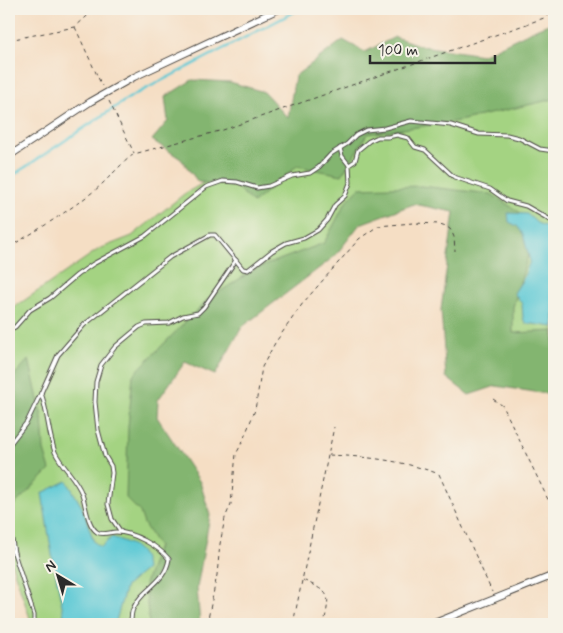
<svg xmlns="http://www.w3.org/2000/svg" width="563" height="633" font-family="Mynerve,sans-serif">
  <rect width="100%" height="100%" fill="#f7f3e8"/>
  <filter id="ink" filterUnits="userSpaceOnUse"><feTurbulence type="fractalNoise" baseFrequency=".02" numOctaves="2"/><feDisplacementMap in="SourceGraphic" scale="10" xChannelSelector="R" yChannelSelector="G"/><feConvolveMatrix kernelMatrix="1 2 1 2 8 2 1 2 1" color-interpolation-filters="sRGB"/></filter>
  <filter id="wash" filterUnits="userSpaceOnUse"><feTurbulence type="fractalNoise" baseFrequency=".0096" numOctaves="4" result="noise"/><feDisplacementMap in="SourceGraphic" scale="20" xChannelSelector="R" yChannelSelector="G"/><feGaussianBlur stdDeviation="1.12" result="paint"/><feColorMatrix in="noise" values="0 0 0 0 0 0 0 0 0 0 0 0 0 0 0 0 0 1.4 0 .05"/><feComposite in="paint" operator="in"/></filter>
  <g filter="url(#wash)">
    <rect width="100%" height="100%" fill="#f5dec4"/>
    <!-- green -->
    <path fill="#a4d382" stroke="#687f56" d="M554,74v271l-58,2 -18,-140 -69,-12 -50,15 -41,48 -169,127 25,239h-142l-23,-68v-245l90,-62 33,-13 52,-42 61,-35z"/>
    <!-- forest -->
    <g fill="#83b570" stroke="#57704e">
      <path d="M554,22v77l-95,22 -92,13 -25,41 -45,-9 -44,37 -19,-18 -36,-3 -17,-23 -29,-19 16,-19 -3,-24 27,-17 38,2 34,10 24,26 7,-42 48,-36 22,12 30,-15 27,9 60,9 56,-27z"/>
      <path d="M421,186l70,8 30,19 12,25 -20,69v26l41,-2v64l-58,-9 -27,9 -23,-18 -5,-67 13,-98 -40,-8 -54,20 -25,32 -93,71 -27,48 -30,-13 -27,38 -1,17 43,65 10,33 -13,73 3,36h-51l-4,-40 13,-38 -14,-22 -4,-12 -14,-14 2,-71 5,-52 74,-75 48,-31 69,-26 22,-41 13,-14z"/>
      <path d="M29,359l13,58 2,33 6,20 -41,40v-116l3,-16z"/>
    </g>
    <!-- water -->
    <g fill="#5dc9d5" stroke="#447a80">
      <path d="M508,213l19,1 10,9 10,4 7,6v94l-29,-4 -2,-5 -1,-14 -8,-11 9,-14 7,-18 -7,-27 -6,-8 -8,-4z"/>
      <path d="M67,481l15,26 12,35 7,5 11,-10c19,7 32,10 34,32l-20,17 -10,35 -9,3h-45l2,-8 -12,-61 -10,-62z"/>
    </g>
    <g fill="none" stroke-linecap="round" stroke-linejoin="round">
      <!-- stream -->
      <path stroke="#5dc9d5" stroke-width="2.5" d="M9,178l123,-82 168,-87"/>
    </g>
  </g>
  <g filter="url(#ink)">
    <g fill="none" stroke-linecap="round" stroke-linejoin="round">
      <defs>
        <g id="lane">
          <path d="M340,148l2,8 7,9"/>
          <path d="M9,330l6,-3 15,-17 20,-12 27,-23 16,-11 52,-28 61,-49 17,-6 14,1 20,6 12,-2 23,-10 18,-3 9,-6 12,-13 16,-10 9,-9 10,-5 19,-2 26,-7 40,4 28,9 28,1 12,3 21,11 14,2"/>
          <path d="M9,445l18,-23 14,-29"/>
          <path d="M9,532l3,8 2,13"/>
          <path d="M121,532l-9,-13 -4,-15 4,-31 -1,-7 -6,-10 -7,-26 -3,-28 1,-20 5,-17 14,-18 24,-20 7,-3 23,-1 14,-7 15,-3 6,-6 32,-47"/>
          <path d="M9,549l5,4 20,62v9"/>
          <path d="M131,624c0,-5 0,-11 2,-15 9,-21 32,-25 36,-50 -11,-13 -36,-27 -53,-27 -6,0 -14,4 -19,0 -10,-7 -11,-27 -15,-38 -6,-16 -20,-27 -27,-42 -7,-19 -7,-40 -14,-59l17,-38 26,-30 86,-68 40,-22h5l28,34 5,1 24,-19 14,-8 18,-5 14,-8 9,-10 8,-15 10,-9 5,-13 -1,-18 6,-4 3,-11 11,-9 9,-4h10l9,-2 11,3 7,9 10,3 29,27 36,12 17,12 19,5 28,16"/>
        </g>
        <g id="street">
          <path d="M9,156l81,-54 44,-25 145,-68"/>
          <path d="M432,624l122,-49"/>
        </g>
      </defs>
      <!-- lane casing -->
      <use href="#lane" stroke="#494642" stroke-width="5"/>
      <!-- street casing -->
      <use href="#street" stroke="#494642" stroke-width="8"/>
      <!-- path -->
      <g stroke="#494642" stroke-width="1" stroke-dasharray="4 4" stroke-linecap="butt">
        <path d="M75,27l27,59"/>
        <path d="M9,40l66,-13 20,-18"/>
        <path d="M109,101l25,52"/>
        <path d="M9,247c29,-17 58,-35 85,-56 14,-11 25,-26 40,-37l89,-24 321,-112 10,-7"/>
        <path d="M493,399l10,7 51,106"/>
        <path d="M329,455c40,2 72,5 110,19l53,118"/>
        <path d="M303,580c29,14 27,13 21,44"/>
        <path d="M207,624l10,-49 3,-31 5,-26 6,-14 5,-50 6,-11 13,-33 7,-43 13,-24 28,-40 56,-64 19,-13 35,-3 27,1 6,2 5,4 3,7 1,14"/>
        <path d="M293,624l41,-197"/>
      </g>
      <!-- lane -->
      <use href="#lane" stroke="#fff" stroke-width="3"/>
      <!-- street -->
      <use href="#street" stroke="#fff" stroke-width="6"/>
    </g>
  </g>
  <!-- margin -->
  <rect width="563" height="633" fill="none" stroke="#f7f3e8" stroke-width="30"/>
  <!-- north arrow -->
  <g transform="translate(58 576) rotate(322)" stroke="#f7f3e8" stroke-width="4" paint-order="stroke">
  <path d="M0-4L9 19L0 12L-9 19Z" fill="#2b2b2b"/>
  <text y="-8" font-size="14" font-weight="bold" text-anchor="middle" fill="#2b2b2b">N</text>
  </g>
  <!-- scale -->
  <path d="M370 55v8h125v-8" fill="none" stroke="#2b2b2b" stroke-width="2.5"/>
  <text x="378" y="55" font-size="15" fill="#2b2b2b" stroke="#f7f3e8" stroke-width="4" paint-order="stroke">100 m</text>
</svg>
